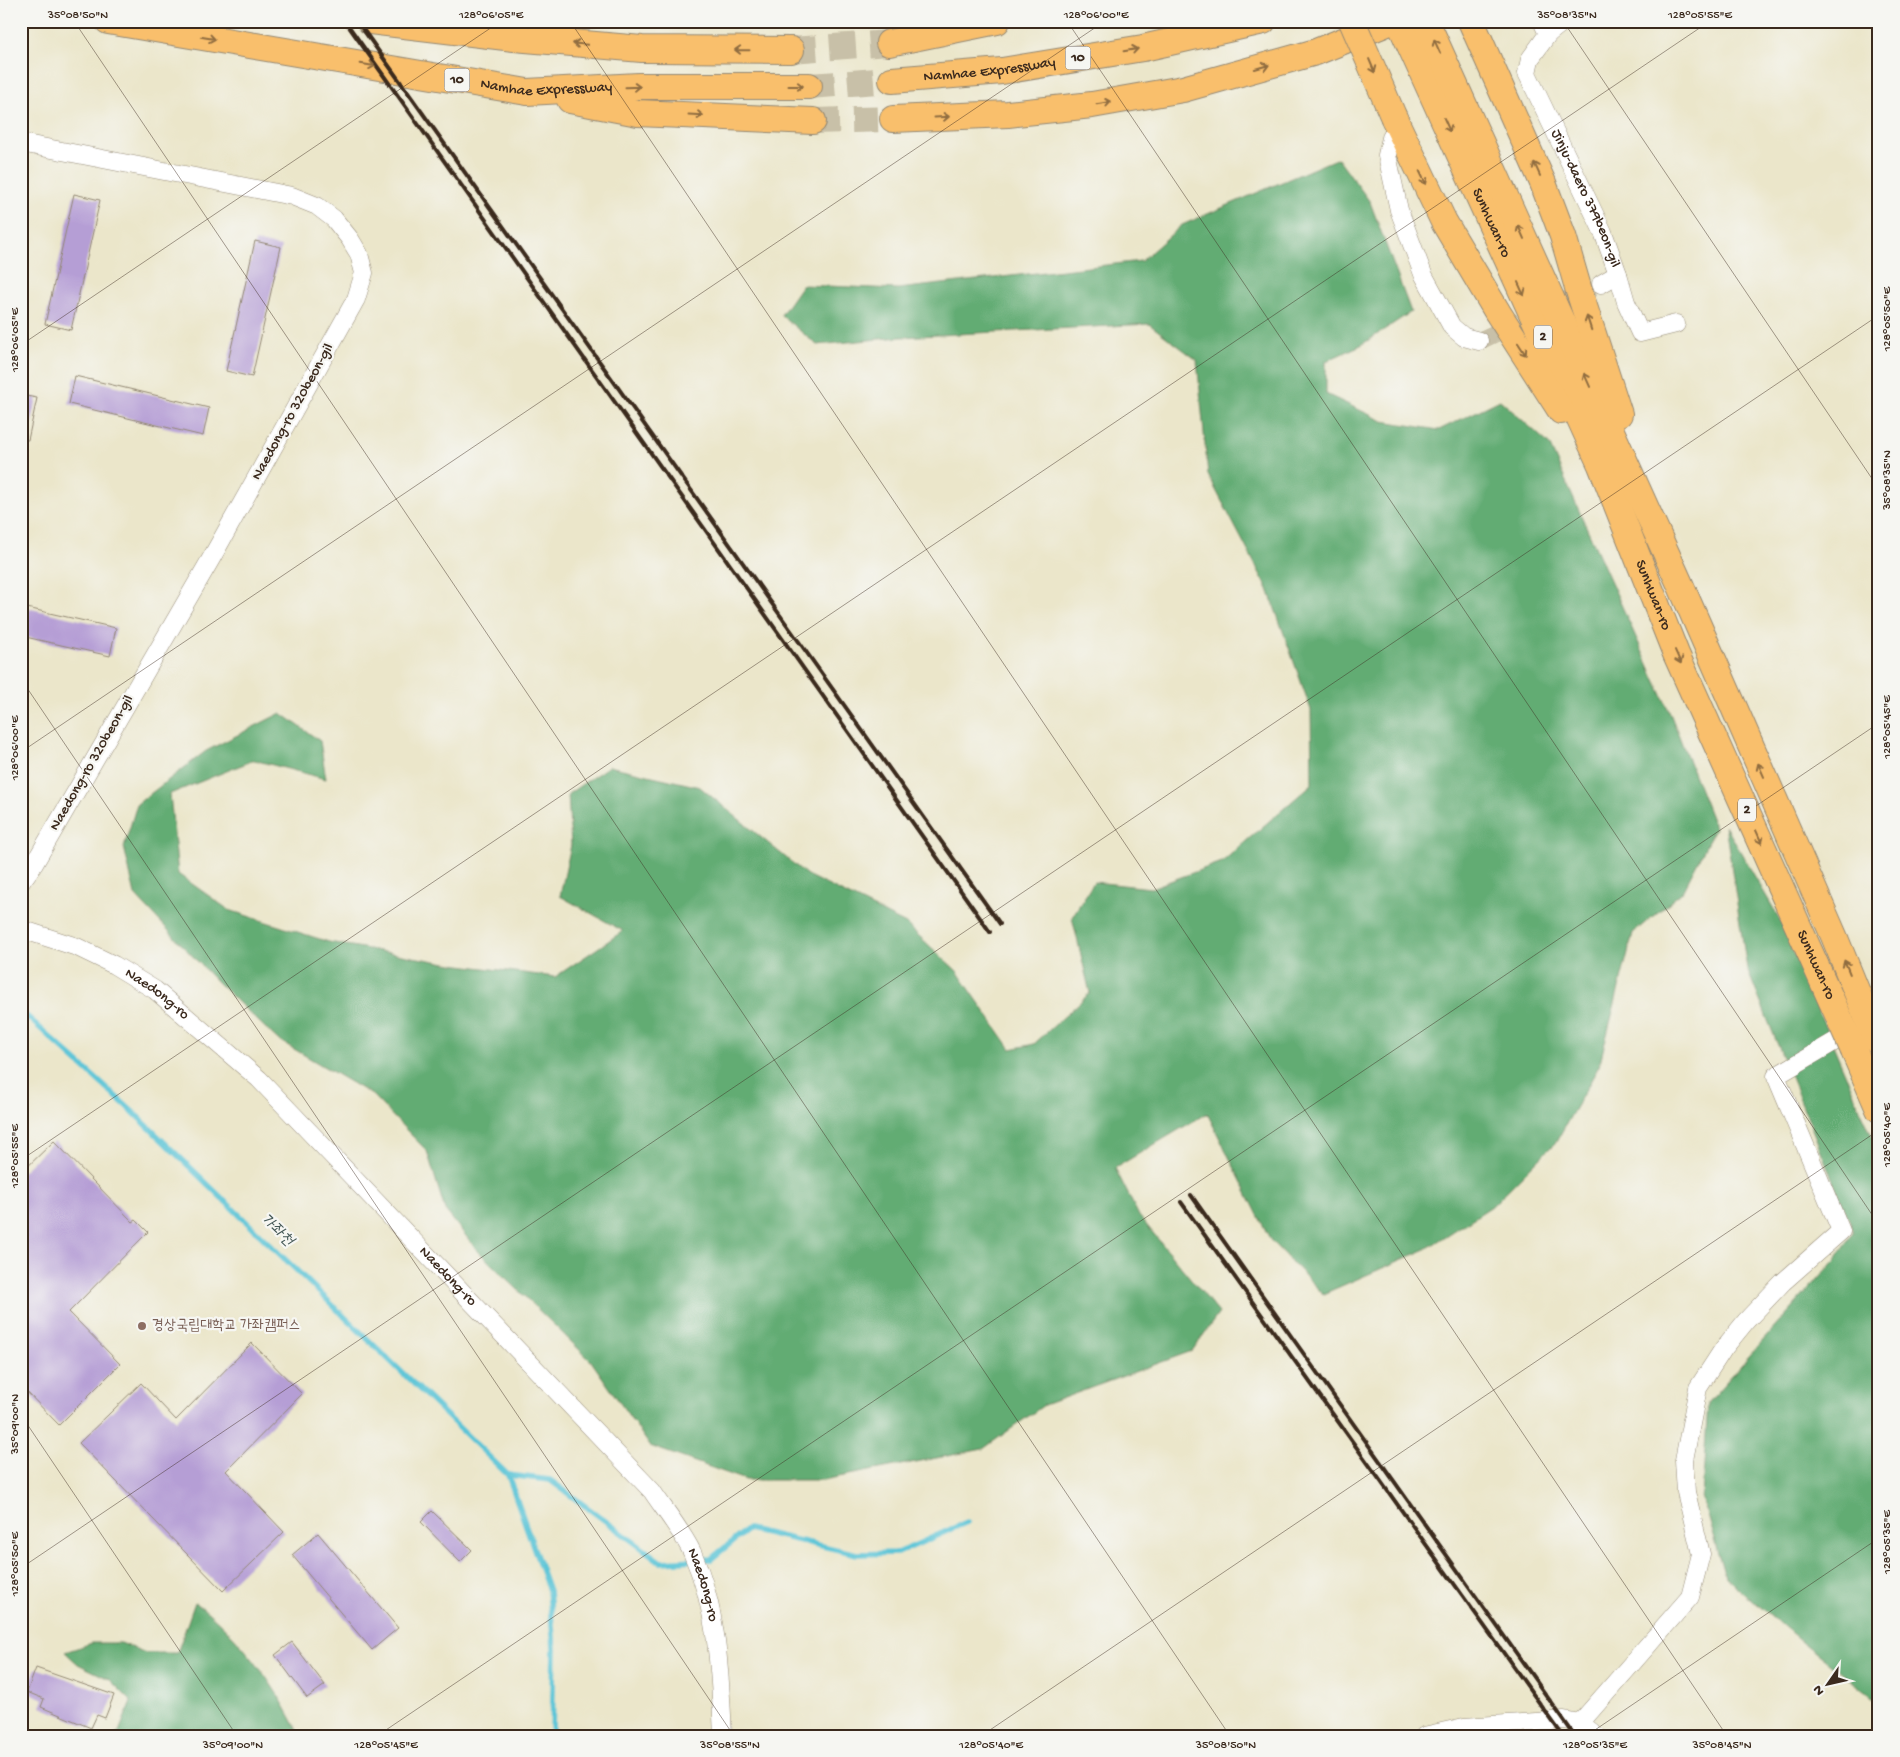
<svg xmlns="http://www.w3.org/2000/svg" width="1900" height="1757" font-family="'Gochi Hand','Poor Story',sans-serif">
  <rect width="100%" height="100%" fill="#f6f6f2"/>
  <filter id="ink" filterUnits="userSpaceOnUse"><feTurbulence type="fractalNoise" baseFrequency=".02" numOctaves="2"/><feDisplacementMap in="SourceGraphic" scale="10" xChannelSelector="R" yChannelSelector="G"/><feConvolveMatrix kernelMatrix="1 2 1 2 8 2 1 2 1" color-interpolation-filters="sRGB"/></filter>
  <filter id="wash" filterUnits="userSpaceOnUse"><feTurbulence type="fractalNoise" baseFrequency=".0096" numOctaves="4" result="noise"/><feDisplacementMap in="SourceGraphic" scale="20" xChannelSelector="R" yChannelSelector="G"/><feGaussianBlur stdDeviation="1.12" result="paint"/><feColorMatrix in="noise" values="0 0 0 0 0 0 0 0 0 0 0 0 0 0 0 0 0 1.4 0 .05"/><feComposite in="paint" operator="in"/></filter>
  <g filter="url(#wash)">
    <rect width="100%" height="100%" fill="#ebe6ca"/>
    <!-- forest -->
    <g fill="#62ac73" stroke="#4e6b48">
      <path d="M1338,158l32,44 41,110 -50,33 -35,16v33l57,27 56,9 61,-30 49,44 121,269 45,115 -33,64 -49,41 -34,133 -43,76 -64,64 -66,43 -103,45 -52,-53 -64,-128 -92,55 24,48 80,97 -27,38 -148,54 -61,44 -160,31h-77l-96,-34 -59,-85 -113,-110 -33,-41 -18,-59 -55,-56 -95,-56 -60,-57 -82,-87 -11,-48 13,-43 69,-53 75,-38 39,28 6,38 -72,-19 -84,34 8,80 51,36 100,32 123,22 103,13 68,-46 -63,-35 11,-51 -3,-51 41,-28 91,21 107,88 99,49 51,47 54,78 23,-5 56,-51 -18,-76 22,-35 57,6 71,-26 90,-78 -1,-74 -43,-121 -60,-114 -11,-115 -48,-36 -249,13 -83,8 -36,-30 21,-30 96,4 243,-28 41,-36z"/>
      <path d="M1725,825l54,93 100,235v549l-78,-61 -76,-64 -23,-80 6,-95 128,-143 18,-27 -107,-263z"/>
      <path d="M195,1602c44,33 82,84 105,134h-186l5,-4 12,-31 -22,-22 -31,-15 -13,-12 27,-9h29l25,10h31z"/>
    </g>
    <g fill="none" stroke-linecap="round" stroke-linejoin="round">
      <!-- stream -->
      <g stroke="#5bc5d7" stroke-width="5.5">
        <path d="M21,1011l112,101 375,363 41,116 5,57 -2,88"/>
        <path d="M508,1475l42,5 111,82 50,-3 37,-30 109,25 41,-1 69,-31"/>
      </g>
    </g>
    <g id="blocks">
      <!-- building -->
      <g fill="#b59ed5">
        <path d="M74,194l26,6 -29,130 -26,-6z"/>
        <path d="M255,241l26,6 -29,130 -26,-6z"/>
        <path d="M75,376l134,32 -6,28 -134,-32z"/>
        <path d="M21,395l16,3 -9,42h-7z"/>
        <path d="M27,608l89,20 -6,28 -89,-20z"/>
        <path d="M54,1141l79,81 3,-2 12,12 -79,80 51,52 -61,61 -38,-39v-213z"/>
        <path d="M252,1343l50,51 -76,77 58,61 -61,59 -144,-148 62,-60 35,37z"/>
        <path d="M432,1511l40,39 -12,12 -39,-40z"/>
        <path d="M318,1533l80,95 -26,22 -80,-95z"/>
        <path d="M292,1642l33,43 -18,13 -32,-43z"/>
        <path d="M36,1668l78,27 -9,23 -8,-3 -6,13 -50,-21 3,-8 -17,-7z"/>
      </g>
    </g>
  </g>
  <g filter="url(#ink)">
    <use href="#blocks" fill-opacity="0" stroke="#938874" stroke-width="1"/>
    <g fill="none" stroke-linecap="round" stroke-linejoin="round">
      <!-- minor-tunnel -->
      <path stroke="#c8c0a8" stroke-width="18" stroke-dasharray="18 9" stroke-linecap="butt" d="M1479,341l122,-57"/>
      <!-- highway-tunnel -->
      <g stroke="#c8c0a8" stroke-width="26" stroke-dasharray="26 13" stroke-linecap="butt">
        <path d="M791,50l98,-7"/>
        <path d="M809,86l83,-6"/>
        <path d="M813,121l80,-2"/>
      </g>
      <defs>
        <g id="minor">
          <path id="s1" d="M1542,21l6,13 -18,25 -3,14 76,159 15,42 8,28 14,31 36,-9"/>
          <path d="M1548,34l16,-13"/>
          <path d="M1398,125l-7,13 -4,17 12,55 24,64 29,53 12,10 15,4"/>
          <path d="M21,143l271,53 25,10 17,13 16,20 9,15 5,19 -8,26 -144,258 -178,307 -13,18"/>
          <path d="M1601,284l17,-10"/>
          <path id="s2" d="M21,929l56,18 37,18 41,25 104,89 393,412c12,18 31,42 40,61 26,59 28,120 31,184"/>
          <path d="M1580,1723l17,13"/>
          <path d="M1424,1736l40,-9 100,-7 16,3 110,-126 11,-43 -15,-62 -2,-32 14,-72 26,-40 22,-27 37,-39 58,-51 -65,-155 80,-47"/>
        </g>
        <g id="highway">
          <path id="s3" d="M108,21l419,71 112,-6h170"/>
          <path d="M370,21l144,17 128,11 149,1"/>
          <path id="s4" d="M1399,21l202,444 75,189 166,370"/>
          <path d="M1426,21l254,563 154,352 31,76"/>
          <path d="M1471,21l72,162 20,53 16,55 40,123"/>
          <path d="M889,43l108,-22"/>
          <path id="s5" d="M892,80l110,-9 141,-23 120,-27"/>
          <path d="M570,100l68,13 175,8"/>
          <path d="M1394,118l50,104 54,91 63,98"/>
          <path d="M893,119l115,-5 84,-9 91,-16 133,-37 76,-31"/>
          <path d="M1854,1051l25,58"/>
        </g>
      </defs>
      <!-- minor casing -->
      <use href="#minor" stroke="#938874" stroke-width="19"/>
      <!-- highway casing -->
      <use href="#highway" stroke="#938874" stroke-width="28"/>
      <!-- minor -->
      <use href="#minor" stroke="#fff" stroke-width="18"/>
      <!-- highway -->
      <use href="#highway" stroke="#f9bf6c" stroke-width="26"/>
      <!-- rail -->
      <g stroke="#3b2a1e" stroke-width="4">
        <path d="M345,21l645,911"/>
        <path d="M357,21l643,903"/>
        <path d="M1191,1195l384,541"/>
        <path d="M1181,1202l382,534"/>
      </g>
      <defs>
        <g id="highway-bridge">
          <path d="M1352,21l42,97"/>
          <path d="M1865,1012l11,28"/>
          <path d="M1842,1024l12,27"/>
        </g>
      </defs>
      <!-- highway-bridge casing -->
      <use href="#highway-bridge" stroke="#938874" stroke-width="28" stroke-linecap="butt"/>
      <!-- highway-bridge -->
      <use href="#highway-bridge" stroke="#f9bf6c" stroke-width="26"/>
    </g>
    <!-- one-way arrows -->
    <defs><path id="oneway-shaft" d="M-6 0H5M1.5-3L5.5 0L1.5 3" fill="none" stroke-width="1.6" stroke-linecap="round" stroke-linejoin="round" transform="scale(1.25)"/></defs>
    <g stroke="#906d41">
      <use href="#oneway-shaft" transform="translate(208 38) rotate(10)"/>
      <use href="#oneway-shaft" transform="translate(580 44) rotate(-175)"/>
      <use href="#oneway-shaft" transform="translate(1437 46) rotate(-114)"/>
      <use href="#oneway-shaft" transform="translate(742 50) rotate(-179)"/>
      <use href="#oneway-shaft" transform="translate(1131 50) rotate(-9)"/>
      <use href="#oneway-shaft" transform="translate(368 65) rotate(10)"/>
      <use href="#oneway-shaft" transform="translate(1372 66) rotate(67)"/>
      <use href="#oneway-shaft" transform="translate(1262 67) rotate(-16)"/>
      <use href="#oneway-shaft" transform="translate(796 86)"/>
      <use href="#oneway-shaft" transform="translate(633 87) rotate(-2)"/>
      <use href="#oneway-shaft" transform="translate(1104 103) rotate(-9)"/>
      <use href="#oneway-shaft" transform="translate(696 115) rotate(3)"/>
      <use href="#oneway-shaft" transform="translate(942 117) rotate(-3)"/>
      <use href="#oneway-shaft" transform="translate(1447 125) rotate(66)"/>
      <use href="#oneway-shaft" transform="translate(1537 169) rotate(-114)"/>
      <use href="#oneway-shaft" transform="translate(1423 178) rotate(64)"/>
      <use href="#oneway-shaft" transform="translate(1521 232) rotate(-114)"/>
      <use href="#oneway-shaft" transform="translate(1521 289) rotate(66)"/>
      <use href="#oneway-shaft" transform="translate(1589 323) rotate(-108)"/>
      <use href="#oneway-shaft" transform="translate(1522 349) rotate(57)"/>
      <use href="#oneway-shaft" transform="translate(1587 380) rotate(-114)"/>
      <use href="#oneway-shaft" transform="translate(1678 657) rotate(66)"/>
      <use href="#oneway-shaft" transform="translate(1761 770) rotate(-114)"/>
      <use href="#oneway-shaft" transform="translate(1759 837) rotate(66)"/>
      <use href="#oneway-shaft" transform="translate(1847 967) rotate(-112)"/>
    </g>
  </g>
  <!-- ticks -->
  <path fill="none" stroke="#3b2a1e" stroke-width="1" stroke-opacity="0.45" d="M74,21l1156,1715M570,21l1157,1715M1067,21l812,1204M1563,21l316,468M21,345l480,-324M21,679l713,1057M21,752l1084,-731M21,1160l1689,-1139M21,1415l216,321M21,1568l1858,-1253M377,1736l1502,-1013M981,1736l898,-606M1586,1736l293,-198"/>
  <!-- markers -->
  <circle fill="#8d6e63" stroke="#f6f6f2" stroke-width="2" cx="142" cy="1326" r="5"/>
  <g text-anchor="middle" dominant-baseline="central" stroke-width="4.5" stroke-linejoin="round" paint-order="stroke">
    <!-- shield labels -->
    <g fill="#f6f6f2" stroke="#73675e" stroke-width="1">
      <rect x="1065.5" y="46.5" width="25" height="23" rx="4"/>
      <rect x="444.5" y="68.5" width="25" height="23" rx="4"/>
      <rect x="1534" y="325.5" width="18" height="23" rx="4"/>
      <rect x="1738" y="798.5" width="18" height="23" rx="4"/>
    </g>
    <g font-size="14" font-weight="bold" fill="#3b2a1e">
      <text x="1078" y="58">10</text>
      <text x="457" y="80">10</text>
      <text x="1543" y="337">2</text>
      <text x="1747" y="810">2</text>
    </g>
    <!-- street labels -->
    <g font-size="15" fill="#3b2a1e" stroke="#f6f6f2">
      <text stroke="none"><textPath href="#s5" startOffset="98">Namhae Expressway</textPath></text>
      <text stroke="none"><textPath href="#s3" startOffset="444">Namhae Expressway</textPath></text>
      <text stroke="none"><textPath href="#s1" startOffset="198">Jinju-daero 379beon-gil</textPath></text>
      <text stroke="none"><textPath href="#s4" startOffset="222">Sunhwan-ro</textPath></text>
      <text transform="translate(293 412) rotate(-61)">Naedong-ro 320beon-gil</text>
      <text stroke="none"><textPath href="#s4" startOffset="628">Sunhwan-ro</textPath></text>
      <text transform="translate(92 763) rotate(-60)">Naedong-ro 320beon-gil</text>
      <text stroke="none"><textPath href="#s4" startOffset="1032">Sunhwan-ro</textPath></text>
      <text stroke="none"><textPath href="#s2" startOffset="152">Naedong-ro</textPath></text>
      <text stroke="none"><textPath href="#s2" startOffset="558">Naedong-ro</textPath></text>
      <text stroke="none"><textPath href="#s2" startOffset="962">Naedong-ro</textPath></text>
    </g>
    <!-- education labels -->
    <g font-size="15" fill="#785e54" stroke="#f6f6f2" text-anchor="start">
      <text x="152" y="1326">경상국립대학교 가좌캠퍼스</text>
    </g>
    <!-- water labels -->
    <g font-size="16" font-style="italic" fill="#455856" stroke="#f6f6f2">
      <text transform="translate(276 1231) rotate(44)">가좌천</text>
    </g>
  </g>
  <!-- margin -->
  <rect width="1900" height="1757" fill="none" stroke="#f6f6f2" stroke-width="55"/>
  <!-- north arrow -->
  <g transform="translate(1828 1684) rotate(236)" stroke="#f6f6f2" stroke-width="4" paint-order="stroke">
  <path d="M0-4L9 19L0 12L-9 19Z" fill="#3b2a1e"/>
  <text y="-8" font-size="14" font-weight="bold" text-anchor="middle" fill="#3b2a1e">N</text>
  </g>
  <rect x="28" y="28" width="1844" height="1702" fill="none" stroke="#3b2a1e" stroke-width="2"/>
  <g font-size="12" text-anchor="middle" fill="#3b2a1e">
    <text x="78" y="18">35°08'50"N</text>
    <text x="491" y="18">128°06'05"E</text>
    <text x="1096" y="18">128°06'00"E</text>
    <text x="1567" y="18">35°08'35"N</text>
    <text x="1700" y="18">128°05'55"E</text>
    <text transform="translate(1886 319) rotate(-90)" y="4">128°05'50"E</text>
    <text transform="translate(14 340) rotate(-90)" y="4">128°06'05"E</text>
    <text transform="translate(1886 480) rotate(-90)" y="4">35°08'35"N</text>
    <text transform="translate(1886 727) rotate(-90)" y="4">128°05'45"E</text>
    <text transform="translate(14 748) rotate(-90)" y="4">128°06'00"E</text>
    <text transform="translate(1886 1135) rotate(-90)" y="4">128°05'40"E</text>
    <text transform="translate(14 1156) rotate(-90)" y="4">128°05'55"E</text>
    <text transform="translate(14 1424) rotate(-90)" y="4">35°09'00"N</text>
    <text transform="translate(1886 1542) rotate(-90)" y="4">128°05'35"E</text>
    <text transform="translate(14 1564) rotate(-90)" y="4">128°05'50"E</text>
    <text x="233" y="1748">35°09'00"N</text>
    <text x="386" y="1748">128°05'45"E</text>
    <text x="730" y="1748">35°08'55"N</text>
    <text x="991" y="1748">128°05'40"E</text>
    <text x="1226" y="1748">35°08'50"N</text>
    <text x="1595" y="1748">128°05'35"E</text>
    <text x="1722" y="1748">35°08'45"N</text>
  </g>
</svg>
